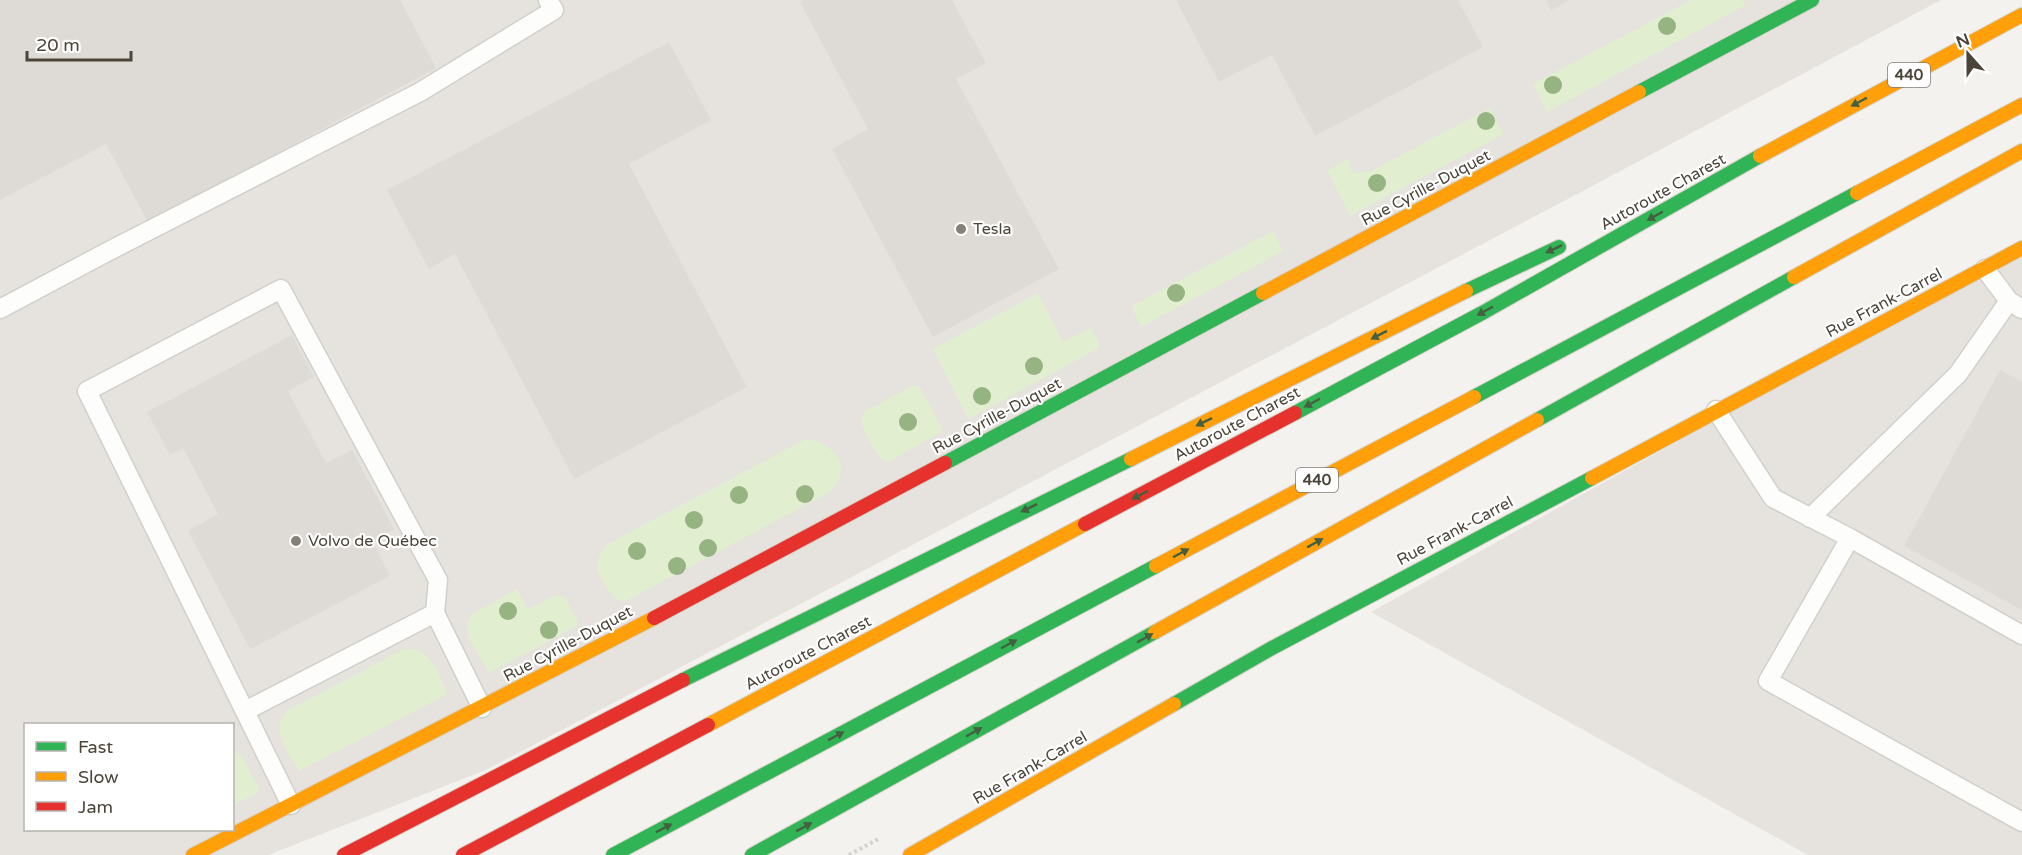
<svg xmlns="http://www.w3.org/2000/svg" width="2022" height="855" font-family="'Varela Round',sans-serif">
  <rect width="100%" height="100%" fill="#f4f2ee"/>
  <!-- industrial -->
  <g fill="#e6e2de" fill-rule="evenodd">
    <path d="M0,0h1941l-360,192 -1095,578 -218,85h-268zM26,724h206v106h-206z"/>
    <path d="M2022,250v605h-214l-437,-243z"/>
  </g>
  <!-- grass -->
  <g fill="#e1eecf">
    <path d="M1691,0h52l3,5 -199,107 -14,-28z"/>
    <path d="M1490,108l14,26 -154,82 -23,-45 22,-13 3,15 19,-2z"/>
    <path d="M1269,233h5l9,18 -142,76 -10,-21z"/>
    <path d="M1038,293l25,49 25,-13 4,1 8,14 -1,4 -131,71 -35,-70z"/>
    <path d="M913,386l7,1 22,41v4l-54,30c-15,-7 -21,-27 -28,-41l5,-10z"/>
    <path d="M806,439c31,3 50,34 20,55l-202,108c-8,-2 -10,-5 -15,-11 -13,-18 -18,-28 -2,-47z"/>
    <path d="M517,589l11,20 28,-14 9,2 12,23v6l-88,47 -21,-36 -1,-13 5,-10z"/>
    <path d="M413,649c22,7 26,26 35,45l-149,77c-12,-20 -29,-37 -13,-60l116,-61z"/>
    <path d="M233,750c12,6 19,26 26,38v4l-26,13z"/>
  </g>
  <!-- parking -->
  <g fill="#e6e3df">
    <path d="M763,94l27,57 -32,16 123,236 -75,36 -199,105 -7,9 -3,12 -41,30 -28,14 -196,-359 66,-39 31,57 26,-14 119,224 173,-91 -118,-223z"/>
    <path d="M297,202l210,392 -35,20 -152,-295 -219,114 148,300 -16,8 -1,-17h-85l-140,-264 3,-14 -10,-18v-67z"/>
    <path d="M2022,350v32l-22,-12z"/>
    <path d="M1740,470l282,170v215h-34l-471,-265z"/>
    <path d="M407,570l14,26 -161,86 -14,-26z"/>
  </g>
  <!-- building -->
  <g fill="#dedbd6">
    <path d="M0,0h400l36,68 -288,154 -42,-78 -106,56z"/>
    <path d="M804,0h148l34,63 -30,16 103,190 -126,68 -101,-188 36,-20 -68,-127z"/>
    <path d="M1176,0h282l25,47 -168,89 -43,-81 -53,27z"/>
    <path d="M1546,0h24l-19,10z"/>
    <path d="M669,42l42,78 -82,44 118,223 -173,92 -119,-225 -26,15 -42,-79z"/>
    <path d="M292,335l22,42 -26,14 38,72 26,-13 42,79 -22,11 18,36 -140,73 -62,-118 30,-17 -35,-66 -13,7 -23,-43z"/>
    <path d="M2000,370l22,12v228l-118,-64z"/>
  </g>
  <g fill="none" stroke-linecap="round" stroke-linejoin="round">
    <defs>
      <g id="lane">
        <path d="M1985,269l24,32 13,8"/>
        <path d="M0,309l107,-57 313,-160 134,-82 -6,-10"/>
        <path d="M1716,410l57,88 77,40 172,97"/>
        <path d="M1810,518l148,-144 51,-73"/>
        <path d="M1850,538l-82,143 254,141"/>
        <path d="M245,711l190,-98"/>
        <path d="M291,805l-204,-414 194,-102 157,291 -3,33 47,95"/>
      </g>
      <g id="fast">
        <path d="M1639,92l173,-92"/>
        <path d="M1466,291l93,-44"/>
        <path d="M1474,397l383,-204"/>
        <path d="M1295,413l189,-101 276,-156"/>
        <path d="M1537,420l257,-143"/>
        <path d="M945,463l318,-170"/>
        <path d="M683,680l448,-221"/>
        <path d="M1174,704l98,-56 320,-170"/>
        <path d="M613,855l543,-289"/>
        <path d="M752,855l403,-223"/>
      </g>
      <g id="slow">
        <path d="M1760,156l262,-141"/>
        <path d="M1857,193l165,-88"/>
        <path d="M1794,277l228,-126"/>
        <path d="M1263,293l376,-201"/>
        <path d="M1131,459l335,-168"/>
        <path d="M1592,478l430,-230"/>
        <path d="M1156,566l318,-169"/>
        <path d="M1155,632l382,-212"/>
        <path d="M708,725l377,-201"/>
        <path d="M193,855l461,-237"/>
        <path d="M910,855l264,-151"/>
      </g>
      <g id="jam">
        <path d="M1085,524l210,-111"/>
        <path d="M654,618l291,-155"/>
        <path d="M344,855l339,-175"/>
        <path d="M463,855l245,-130"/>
      </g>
    </defs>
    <!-- lane casing -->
    <use href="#lane" stroke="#d2d0cb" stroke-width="21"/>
    <!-- fast casing -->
    <use href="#fast" stroke="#d3cfc5" stroke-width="16"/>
    <!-- slow casing -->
    <use href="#slow" stroke="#d3cfc5" stroke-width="16"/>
    <!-- jam casing -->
    <use href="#jam" stroke="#d3cfc5" stroke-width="16"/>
    <!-- path -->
    <path stroke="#d3d2cc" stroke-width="4" stroke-dasharray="3 3" stroke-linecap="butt" d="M849,855l31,-17"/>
    <!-- lane -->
    <use href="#lane" stroke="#fdfdfc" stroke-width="18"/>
    <!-- fast -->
    <use href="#fast" stroke="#30b455" stroke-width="14"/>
    <!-- slow -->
    <use href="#slow" stroke="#ff9f0a" stroke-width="14"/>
    <!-- jam -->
    <use href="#jam" stroke="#e5322d" stroke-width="14"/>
  </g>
  <!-- trees -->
  <g fill="#96b382">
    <circle cx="1667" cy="26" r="9"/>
    <circle cx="1553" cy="85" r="9"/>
    <circle cx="1486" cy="121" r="9"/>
    <circle cx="1377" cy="183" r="9"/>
    <circle cx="1176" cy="293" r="9"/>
    <circle cx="1034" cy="366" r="9"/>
    <circle cx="982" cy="396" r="9"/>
    <circle cx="908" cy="422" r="9"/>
    <circle cx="805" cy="494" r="9"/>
    <circle cx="739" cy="495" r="9"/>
    <circle cx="694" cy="520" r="9"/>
    <circle cx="708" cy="548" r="9"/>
    <circle cx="637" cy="551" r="9"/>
    <circle cx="677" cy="566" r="9"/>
    <circle cx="508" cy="611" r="9"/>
    <circle cx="549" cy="630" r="9"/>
  </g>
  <!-- one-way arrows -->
  <defs><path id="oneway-solid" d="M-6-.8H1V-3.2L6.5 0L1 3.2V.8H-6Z" transform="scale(1.5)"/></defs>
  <g fill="#446040">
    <use href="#oneway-solid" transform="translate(1859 102) rotate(152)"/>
    <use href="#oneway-solid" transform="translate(1655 216) rotate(151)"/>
    <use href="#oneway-solid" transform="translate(1554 249) rotate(155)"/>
    <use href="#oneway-solid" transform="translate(1485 311) rotate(151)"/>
    <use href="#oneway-solid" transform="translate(1379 335) rotate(153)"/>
    <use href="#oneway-solid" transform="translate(1312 403) rotate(152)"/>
    <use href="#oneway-solid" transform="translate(1204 422) rotate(154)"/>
    <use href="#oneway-solid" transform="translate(1140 495) rotate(152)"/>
    <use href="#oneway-solid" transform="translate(1029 508) rotate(154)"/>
    <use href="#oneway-solid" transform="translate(1315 543) rotate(-29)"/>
    <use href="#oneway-solid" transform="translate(1181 553) rotate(-28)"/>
    <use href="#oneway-solid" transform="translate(1145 638) rotate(-29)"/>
    <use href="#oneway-solid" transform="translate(1009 644) rotate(-28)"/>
    <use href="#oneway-solid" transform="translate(974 732) rotate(-29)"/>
    <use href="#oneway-solid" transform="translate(836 736) rotate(-28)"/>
    <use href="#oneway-solid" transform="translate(804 827) rotate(-29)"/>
    <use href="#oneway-solid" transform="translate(664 828) rotate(-28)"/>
  </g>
  <!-- markers -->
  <g fill="#868178" stroke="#fff" stroke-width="2">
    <circle cx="961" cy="229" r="6"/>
    <circle cx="296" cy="541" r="6"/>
  </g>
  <g text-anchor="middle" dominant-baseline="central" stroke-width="4.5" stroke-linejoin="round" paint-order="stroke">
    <!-- shield labels -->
    <g fill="#fff" stroke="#817c74" stroke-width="1.5">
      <rect x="1888" y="63" width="42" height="24" rx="4.5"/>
      <rect x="1296" y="468" width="42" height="24" rx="4.5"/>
    </g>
    <g font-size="15" font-weight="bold" fill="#4b4439">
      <text x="1909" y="75">440</text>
      <text x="1317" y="480">440</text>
    </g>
    <!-- street labels -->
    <g font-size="16" fill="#4b4439" stroke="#fff">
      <text transform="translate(1426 188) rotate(-28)">Rue Cyrille-Duquet</text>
      <text transform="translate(1663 192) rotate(-29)">Autoroute Charest</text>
      <text transform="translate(1884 303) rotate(-28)">Rue Frank-Carrel</text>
      <text transform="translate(997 416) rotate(-28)">Rue Cyrille-Duquet</text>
      <text transform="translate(1237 424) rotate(-28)">Autoroute Charest</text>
      <text transform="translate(1455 531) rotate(-28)">Rue Frank-Carrel</text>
      <text transform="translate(568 644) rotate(-28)">Rue Cyrille-Duquet</text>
      <text transform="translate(808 653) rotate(-28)">Autoroute Charest</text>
      <text transform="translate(1030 768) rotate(-30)">Rue Frank-Carrel</text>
    </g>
    <!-- poi labels -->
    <g font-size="16" fill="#4b4439" stroke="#fff" text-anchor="start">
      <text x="973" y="229">Tesla</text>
      <text x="308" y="541">Volvo de Québec</text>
    </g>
  </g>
  <!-- legend -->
  <rect x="24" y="723" width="210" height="108" fill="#ffffff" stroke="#b7b4b0" stroke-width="1.5"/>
  <rect x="36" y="742" width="30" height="9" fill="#30b455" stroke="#b7b4b0" stroke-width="1.5"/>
  <text x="78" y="753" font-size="18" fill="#4b4439">Fast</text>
  <rect x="36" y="772" width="30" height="9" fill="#ff9f0a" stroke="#b7b4b0" stroke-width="1.5"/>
  <text x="78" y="783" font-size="18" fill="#4b4439">Slow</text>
  <rect x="36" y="802" width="30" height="9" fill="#e5322d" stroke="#b7b4b0" stroke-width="1.5"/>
  <text x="78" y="813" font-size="18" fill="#4b4439">Jam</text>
  <!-- north arrow -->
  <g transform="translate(1968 54) rotate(339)" stroke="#ffffff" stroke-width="4.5" paint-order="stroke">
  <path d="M0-4.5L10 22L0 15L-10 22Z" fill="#4b4439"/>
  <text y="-9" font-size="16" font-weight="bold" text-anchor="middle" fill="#4b4439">N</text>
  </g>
  <!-- scale -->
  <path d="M27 51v9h104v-9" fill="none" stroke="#4b4439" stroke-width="3"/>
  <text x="36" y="51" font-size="18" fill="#4b4439" stroke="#ffffff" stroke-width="4.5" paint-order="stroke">20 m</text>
</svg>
